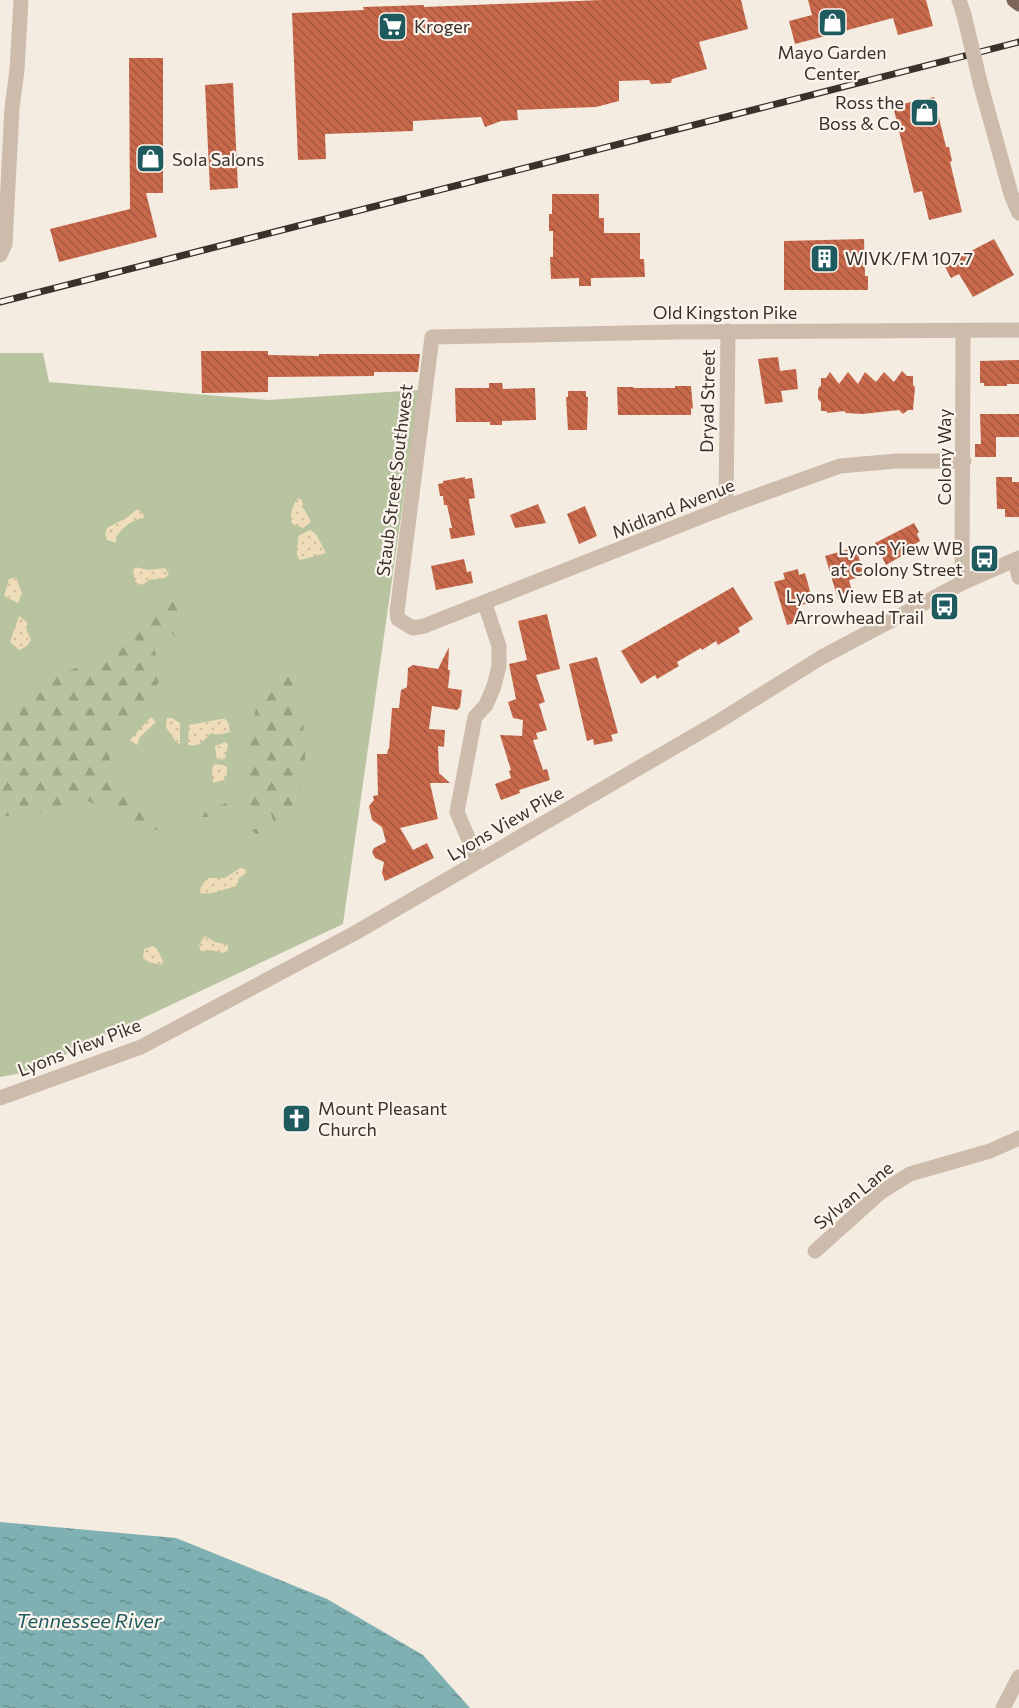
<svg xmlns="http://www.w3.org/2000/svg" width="1019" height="1708" font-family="Commissioner,sans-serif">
  <defs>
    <pattern id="forest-firs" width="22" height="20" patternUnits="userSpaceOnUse" patternTransform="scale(1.5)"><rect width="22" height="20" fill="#b8c4a0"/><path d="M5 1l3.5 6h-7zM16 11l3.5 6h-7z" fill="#97a083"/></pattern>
    <pattern id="sand-dots" width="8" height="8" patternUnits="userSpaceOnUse" patternTransform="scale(1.5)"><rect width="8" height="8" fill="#efdcb8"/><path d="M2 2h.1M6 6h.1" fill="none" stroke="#cebd9e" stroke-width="1.8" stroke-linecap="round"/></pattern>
    <pattern id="water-ripples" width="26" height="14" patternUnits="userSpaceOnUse" patternTransform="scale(1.5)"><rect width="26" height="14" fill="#7fb0b2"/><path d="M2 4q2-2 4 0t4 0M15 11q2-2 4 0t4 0" fill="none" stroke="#699091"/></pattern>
    <pattern id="building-back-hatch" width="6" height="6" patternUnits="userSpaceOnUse" patternTransform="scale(1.5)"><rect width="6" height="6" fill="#c8694b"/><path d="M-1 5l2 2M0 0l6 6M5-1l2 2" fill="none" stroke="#a4573f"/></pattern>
  </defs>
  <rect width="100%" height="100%" fill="#f4ebe1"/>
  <!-- grass -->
  <path fill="#b8c4a0" d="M0,353h43l6,29 219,18 151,-10 -76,534 -315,148 -28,5z"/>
  <!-- forest -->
  <g fill="url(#forest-firs)">
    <path d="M175,598h7l3,5c1,11 -3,26 -10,34l-3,-4 -13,1c-8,15 -5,25 9,34 -8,13 -17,27 -28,37 -35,31 -44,43 -13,84 16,21 34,34 60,40 -17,4 -34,-4 -49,5l-6,-11 -12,-9 -20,-5 -3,-4 -13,-6 -14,2 -9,12h-35l-26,4v-107l52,-33 43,-16 44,-48z"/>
    <path d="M278,669h10l7,6 8,44 3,55 -7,19 -5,29 -16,10 -22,2 -6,-5h18l7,-3 -4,-13 -6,-1 -15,1 -6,-3 -33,7h-15l8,-8 18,-4 23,-13 3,-8 1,-45 8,-35 2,-19 11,-13z"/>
  </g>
  <!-- sand -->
  <g fill="url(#sand-dots)">
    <path d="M298,498l4,2 1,7 8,15 -8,6c-2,-1 -9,-3 -10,-4 -5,-6 0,-21 5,-26z"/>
    <path d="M137,509l6,4 1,5c-11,1 -29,13 -28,25l-9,-3 -2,-6 2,-6 21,-11z"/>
    <path d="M310,530l6,4 10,19 -26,7c-7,-9 0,-16 -2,-24z"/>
    <path d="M135,567l13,3 17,-2 4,6 -4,4 -16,2 -8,6 -6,-5 -2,-10z"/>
    <path d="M16,577l6,17 -4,9 -14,-7 5,-17z"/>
    <path d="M19,616l8,6v9l4,9 -4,6 -8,4 -9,-8z"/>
    <path d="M151,717l5,5 -16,15 -3,8 -7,-5z"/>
    <path d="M167,718h5l8,5v21l-4,-2 -10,-15z"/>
    <path d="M221,719h4l3,3 2,10 -12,3 -7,-2c-8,8 -11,14 -23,12l1,-20z"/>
    <path d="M226,742l2,3 -3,14 -8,1 -2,-14z"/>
    <path d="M213,764l12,1 2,2v7l-3,6 -11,3 -1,-13z"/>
    <path d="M240,868l5,1 1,2 -1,3 -6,4 -2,8c-15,3 -21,9 -37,7l1,-7 7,-8h17z"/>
    <path d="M205,936l10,6 13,3v5l-4,3 -14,-3 -9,1 -2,-6z"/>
    <path d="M153,946l4,3 6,12 -2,4 -12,-3 -6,-4 1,-9z"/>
  </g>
  <!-- water -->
  <path fill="url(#water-ripples)" d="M0,1522l176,16 151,61 96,56 47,53h-470z"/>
  <!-- building -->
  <g fill="url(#building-back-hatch)">
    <path d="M602,0h139l7,29 -49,13 8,27 -35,10 -1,4 -20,1 -2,-4 -30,1v20l-23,6 -79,3 1,10 -17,1 -16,6 -4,-10 -68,4v10l-88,3 1,25 -28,1 -6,-147 72,-3 -1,-3 61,-2v2z"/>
    <path d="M808,0h118l7,26 -35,9 -5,-17 -98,26 -6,-23 23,-6z"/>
    <path d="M129,58h34v135h-17l11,44 -98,25 -9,-33 80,-20z"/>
    <path d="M233,83l5,105 -28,2 -5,-105z"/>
    <path d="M934,97l12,50h3l3,14 -2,1 12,50 -33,8 -7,-29 -8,2 -21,-87z"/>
    <path d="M552,194h47v24h5v15h36v26h4l1,18 -54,1v8h-12v-8l-28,1 -1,-22h3v-26h-4v-17h3z"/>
    <path d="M864,239l1,37h3v14h-84v-49z"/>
    <path d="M994,239l20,36 -41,22 -14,-23 -8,4 -7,-13z"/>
    <path d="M201,351h67v4l51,1v-2h101l-2,18h-44v4l-106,1v15l-66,1z"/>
    <path d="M778,357l2,14 16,-2 2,20 -17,2 2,11 -18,2 -7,-45z"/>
    <path d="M1019,360v24h-12v2h-23v-3h-4v-22z"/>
    <path d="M902,371l5,5h6v9l2,2 -2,23h-5l-5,4 -4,-4 -37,4 -16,-1 -2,-2 -16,2 -2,-2h-5v-9l-3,-3v-10l3,-4v-7h5l4,-6 9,12 9,-12 10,12 7,-12 11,10 8,-10 10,10z"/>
    <path d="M489,383h13l1,6 32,-1 1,32 -34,1v4h-12v-3h-34l-1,-34h34z"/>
    <path d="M675,386h16l2,23 -2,-1v7h-73l-1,-28h16l1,1h41z"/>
    <path d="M568,391h18v6h2l-1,33h-19l-2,-33h2z"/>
    <path d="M980,414h39v23h-23v20h-21v-13h6z"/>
    <path d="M465,477v2l7,-1 3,20 -6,1v2l6,34 -24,4 -2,-11h3l-5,-23h-3l-1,-9h-3l-2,-12 5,-1v-2z"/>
    <path d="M996,477h16v5h7v35h-14v-8h-8z"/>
    <path d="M538,504l8,19 -31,5 -5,-13z"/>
    <path d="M585,506l12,30 -18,8 -12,-30z"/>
    <path d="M914,523l5,9 -2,2 3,7 -17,11 2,2 -19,11 -11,-22z"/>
    <path d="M856,547l8,29 -15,4 4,15 -15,4 -13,-43z"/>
    <path d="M464,559l3,13 4,-1 2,12 -37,7 -5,-24z"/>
    <path d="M798,569l1,6 6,-2 8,29 -15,4 4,15 -15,4 -13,-43 11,-3 -2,-6z"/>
    <path d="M733,587l20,32 -15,9 2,4 -22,13 -2,-4 -14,9 -1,-2 -24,14 2,4 -22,13 -2,-4 -14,9 -20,-33z"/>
    <path d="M547,614l13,55 -24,6 9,27 -6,2 8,26 -11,3 2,6 -5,1 10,30 4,-1 3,11 -31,10 1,3 -19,7 -6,-16 16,-6 -2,-7 2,-1 -11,-35 22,1 1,-16 -10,-2 -5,-16 8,-3 -7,-35 18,-4 -9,-39z"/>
    <path d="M449,647l-1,23h2l-2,18 14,2 -2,17 -3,3 -25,-4 -3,23 16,1 -1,17 -6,-1 1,27 11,10h-20l8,36 -38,9 13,22 14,-7 7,15 -49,23 -3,-8 2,-11 -9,-4 -3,-6 2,-4 12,-6 -4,-15 -10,-7 -3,-14 5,-6 -1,-4 5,-1 -1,-41h10l1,-5h1l3,-41h7l2,-18 6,-3 1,-19 5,-3 25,4z"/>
    <path d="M597,657l21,76 -7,2 2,6 -19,4 -1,-6 -6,2 -18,-77z"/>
  </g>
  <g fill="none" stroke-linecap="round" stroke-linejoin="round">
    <!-- minor -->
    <g stroke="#cdbbac" stroke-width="15">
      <path d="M959,0l5,15"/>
      <path d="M981,86l30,108 8,19"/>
      <path d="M0,255l5,-11 7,-136 5,-38 4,-70"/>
      <path d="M964,461h-67l-57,5 -114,41 -302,119 -11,2 -15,-9 -1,-7 35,-275 241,-5 346,-2"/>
      <path d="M726,507l2,-176"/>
      <path d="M1015,560l4,17"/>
      <path d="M962,583l1,-252"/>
      <path d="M478,861l-21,-49 18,-95 11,-12 8,-19 5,-20v-20l-14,-42"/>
      <path d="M0,1098l141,-51 214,-114 361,-210 106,-66 140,-74 57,-25"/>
      <path d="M815,1251l66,-59 29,-18 80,-23 29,-13"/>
      <path d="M1003,1708l16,-31"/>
    </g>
    <!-- major -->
    <path stroke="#7d675c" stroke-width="15" d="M1014,0l5,4"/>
    <defs>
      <path id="rail" d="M0,302l1019,-260"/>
    </defs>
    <!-- rail casing -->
    <use href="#rail" stroke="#3b302b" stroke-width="7"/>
    <!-- rail -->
    <use href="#rail" stroke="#fbf5ee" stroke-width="4.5" stroke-dasharray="14" stroke-linecap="butt"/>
    <!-- minor-bridge -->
    <path stroke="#cdbbac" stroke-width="15" d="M964,15l17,71"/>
  </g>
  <!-- icons -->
  <defs>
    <symbol id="shop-square" viewBox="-11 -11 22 22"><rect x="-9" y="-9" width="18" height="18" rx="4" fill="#1f5a5e" stroke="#fbf5ee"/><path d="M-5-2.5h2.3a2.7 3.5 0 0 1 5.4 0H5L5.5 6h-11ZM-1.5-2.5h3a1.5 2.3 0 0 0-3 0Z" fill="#fff"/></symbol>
    <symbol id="supermarket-square" viewBox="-11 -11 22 22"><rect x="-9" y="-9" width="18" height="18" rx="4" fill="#1f5a5e" stroke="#fbf5ee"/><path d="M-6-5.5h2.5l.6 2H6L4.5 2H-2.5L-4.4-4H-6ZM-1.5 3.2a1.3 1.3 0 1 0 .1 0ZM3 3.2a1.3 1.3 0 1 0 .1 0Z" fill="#fff"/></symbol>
    <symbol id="building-square" viewBox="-11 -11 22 22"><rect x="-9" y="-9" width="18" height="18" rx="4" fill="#1f5a5e" stroke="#fbf5ee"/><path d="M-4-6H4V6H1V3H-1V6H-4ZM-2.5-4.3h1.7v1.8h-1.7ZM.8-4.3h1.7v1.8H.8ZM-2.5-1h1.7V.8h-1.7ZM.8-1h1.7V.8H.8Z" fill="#fff"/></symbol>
    <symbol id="bus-square" viewBox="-11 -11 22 22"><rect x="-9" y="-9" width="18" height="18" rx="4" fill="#1f5a5e" stroke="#fbf5ee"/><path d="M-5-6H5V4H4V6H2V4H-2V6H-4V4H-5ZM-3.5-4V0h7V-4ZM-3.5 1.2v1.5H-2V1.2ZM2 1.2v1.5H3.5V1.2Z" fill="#fff"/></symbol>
    <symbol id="church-square" viewBox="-11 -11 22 22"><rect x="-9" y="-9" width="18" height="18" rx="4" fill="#1f5a5e" stroke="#fbf5ee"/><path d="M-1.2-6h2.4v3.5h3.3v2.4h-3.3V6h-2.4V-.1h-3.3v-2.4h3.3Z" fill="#fff"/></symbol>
  </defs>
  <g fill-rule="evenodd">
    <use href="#shop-square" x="816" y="6" width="33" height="33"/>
    <use href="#supermarket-square" x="376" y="10" width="33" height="33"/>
    <use href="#shop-square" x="908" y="96" width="33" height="33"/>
    <use href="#shop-square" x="134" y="142" width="33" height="33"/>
    <use href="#building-square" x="808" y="242" width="33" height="33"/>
    <use href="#bus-square" x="968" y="542" width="33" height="33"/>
    <use href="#bus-square" x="928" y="590" width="33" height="33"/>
    <use href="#church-square" x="280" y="1102" width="33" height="33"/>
  </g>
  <g text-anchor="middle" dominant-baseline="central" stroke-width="4.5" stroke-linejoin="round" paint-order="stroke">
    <!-- poi labels -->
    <g font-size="18" fill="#3b302b" stroke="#fbf5ee" text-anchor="start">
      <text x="414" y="26">Kroger</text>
      <text x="832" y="52" text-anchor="middle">Mayo Garden<tspan x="832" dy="21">Center</tspan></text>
      <text x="904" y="102" text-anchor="end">Ross the<tspan x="904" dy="21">Boss &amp; Co.</tspan></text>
      <text x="172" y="159">Sola Salons</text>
      <text x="845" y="258">WIVK/FM 107.7</text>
      <text x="963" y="548" text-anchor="end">Lyons Yiew WB<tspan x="963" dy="21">at Colony Street</tspan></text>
      <text x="924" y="596" text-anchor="end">Lyons View EB at<tspan x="924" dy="21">Arrowhead Trail</tspan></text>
      <text x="318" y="1108">Mount Pleasant<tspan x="318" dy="21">Church</tspan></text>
    </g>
    <!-- street labels -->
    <g font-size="18" fill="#3b302b" stroke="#fbf5ee">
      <text x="725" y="312">Old Kingston Pike</text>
      <text transform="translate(707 401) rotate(-89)">Dryad Street</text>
      <text transform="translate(944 457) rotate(-90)">Colony Way</text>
      <text transform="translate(394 480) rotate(-83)">Staub Street Southwest</text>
      <text transform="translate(673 508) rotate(-22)">Midland Avenue</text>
      <text transform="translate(505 823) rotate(-30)">Lyons View Pike</text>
      <text transform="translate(79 1047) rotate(-21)">Lyons View Pike</text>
      <text transform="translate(853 1195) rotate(-39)">Sylvan Lane</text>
    </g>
    <!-- water labels -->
    <g font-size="20" font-style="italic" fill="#1f5a5e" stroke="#fbf5ee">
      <text x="89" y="1620">Tennessee River</text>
    </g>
  </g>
</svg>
